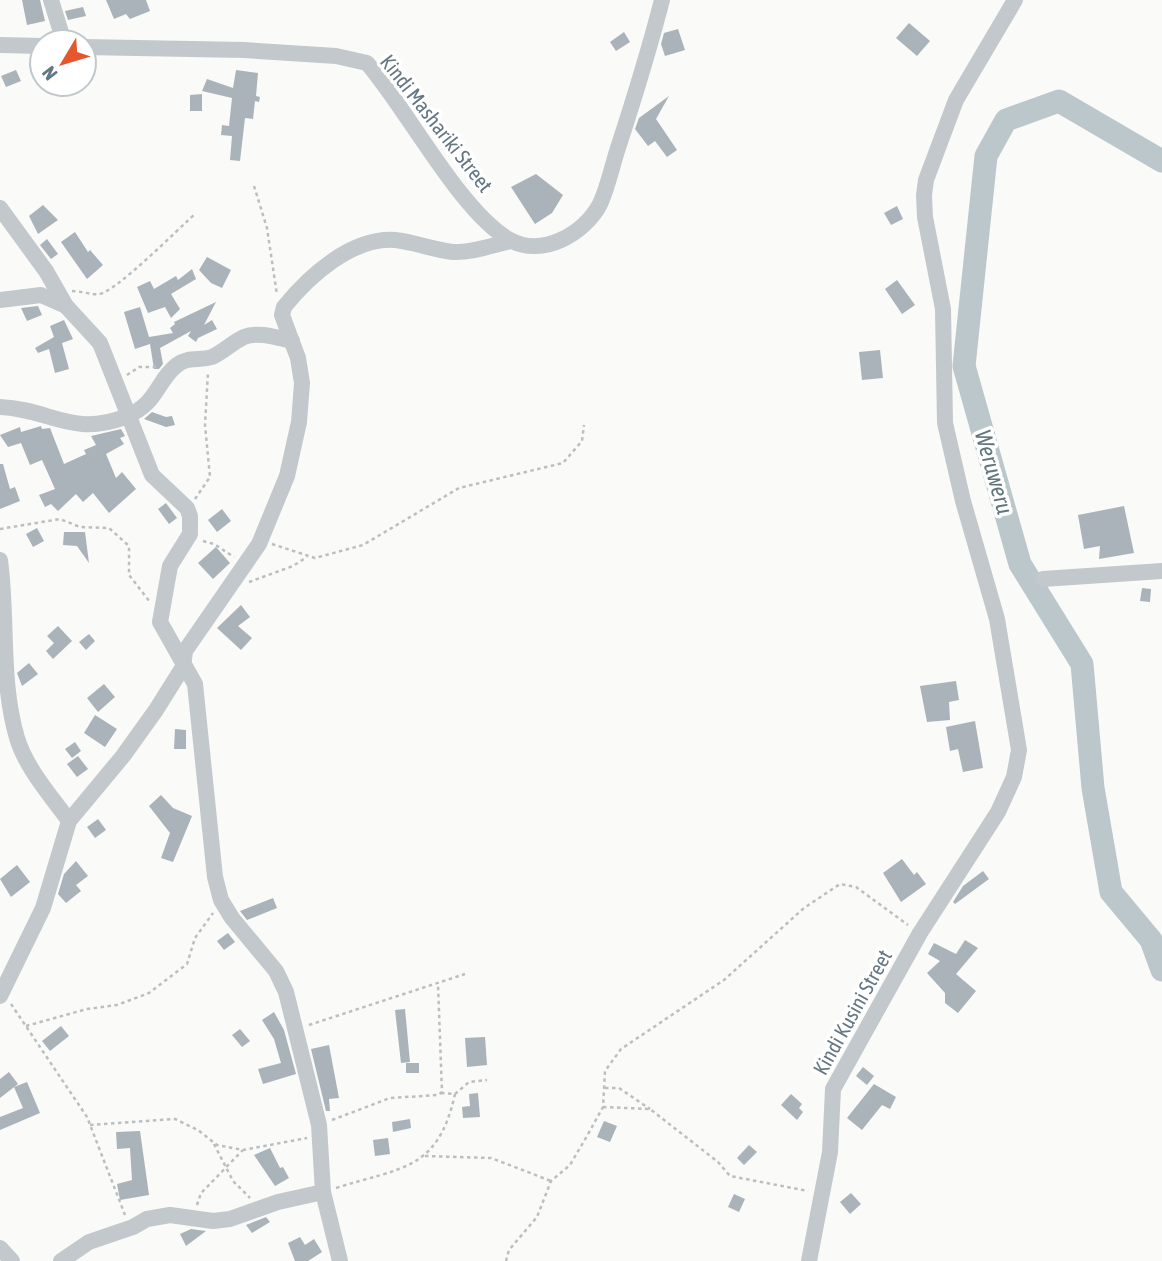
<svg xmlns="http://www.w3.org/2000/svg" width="1162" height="1261" font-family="'Asap Condensed',sans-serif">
  <rect width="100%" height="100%" fill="#fafaf8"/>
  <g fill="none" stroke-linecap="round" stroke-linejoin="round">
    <!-- river -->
    <path stroke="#bbc7cb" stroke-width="23" d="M1162,161l-103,-60 -53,19 -20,36 -22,210 56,198 62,100 11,124 18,104 40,48 11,30"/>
  </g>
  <!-- building -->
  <g fill="#aab3b9">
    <path d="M22,0h18l5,21 -18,4z"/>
    <path d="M106,0h40l4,11 -20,8 -4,-5 -12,5z"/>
    <path d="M83,7l3,9 -18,4 -3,-9z"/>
    <path d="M909,23l21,18 -13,15 -21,-18z"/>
    <path d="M678,29l7,21 -20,6 -4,-12 3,-11z"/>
    <path d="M624,32l6,10 -14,9 -6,-9z"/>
    <path d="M16,70l5,11 -15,6 -5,-11z"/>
    <path d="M236,70l22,3 -2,23 4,1 -1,5 -4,-1 -2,18 -8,-1 -5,43 -10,-1 2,-24 -11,-1 1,-10 7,1 3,-28 -30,-7 5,-12 26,9z"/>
    <path d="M202,94v17h-12v-16z"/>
    <path d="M669,96l-13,23 21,31 -10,7 -12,-16 -7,5 -13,-17 4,-11z"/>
    <path d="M536,174l27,21 -11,18 -17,11 -24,-37z"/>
    <path d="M43,205l15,15 -20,14 -9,-18z"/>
    <path d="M897,206l6,13 -12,6 -7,-12z"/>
    <path d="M75,232l13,20 2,-2 13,15 -16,14 -26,-37z"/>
    <path d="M47,239l11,15 -7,5 -11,-14z"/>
    <path d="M207,257l24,13 -9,18 -11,-5 -12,-13z"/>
    <path d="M192,269l4,10 -25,15 9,15 -9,9 -6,-11 -17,6 -11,-26 13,-6 4,8 22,-13 2,4z"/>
    <path d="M897,280l18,25 -13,9 -17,-25z"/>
    <path d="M216,302l-12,23 8,-5 5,9 -19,9 -2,4 -8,-6 3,-5 -31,17 3,16 -4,5h-5l-4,-25 -15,5 -11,-37 16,-5 9,30 24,-4 -3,-5 5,-4 -1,-2z"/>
    <path d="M38,306l4,9 -15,6 -6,-13z"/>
    <path d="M64,320l9,19 -11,4 7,26 -14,4 -6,-24 -11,4 -3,-5 19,-11 -4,-11z"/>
    <path d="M880,350l3,28 -21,2 -3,-28z"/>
    <path d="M152,412l14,5 6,-1 3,9 -9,2 -22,-8z"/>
    <path d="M41,426l1,3 8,-1 14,36 22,-10 -2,-4 12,-5 -5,-9 30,-7 4,7 -5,2 4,6 -18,10 10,24 6,-6 14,17 -27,24 -16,-20 -10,9 -7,-8 -18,17 -7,-7 -6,3 -6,-12 16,-6 -13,-29 -12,5 -9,-22 -13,4 -8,-12 20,-8 1,5z"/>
    <path d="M0,464h3l7,25 5,-2 5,14 -20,8z"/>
    <path d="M166,503l11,15 -8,6 -11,-15z"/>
    <path d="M1124,506l10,47 -35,6 1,-13 -16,3 -6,-34z"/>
    <path d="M222,509l9,12 -14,11 -9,-12z"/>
    <path d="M37,528l7,13 -11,6 -7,-13z"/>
    <path d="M64,532h21l4,31 -12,-17 -14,-1z"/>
    <path d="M216,547l14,16 -17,16 -15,-16z"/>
    <path d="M1142,588l9,1 -1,13 -10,-1z"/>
    <path d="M241,605l9,12 -12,9 14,12 -11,12 -24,-22z"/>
    <path d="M58,626l14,15 -19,18 -7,-8 8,-8 -7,-7z"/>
    <path d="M89,634l6,7 -9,9 -7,-8z"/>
    <path d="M29,663l9,11 -16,12 -5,-13z"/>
    <path d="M956,681l3,19 -10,2 1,18 -23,2 -7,-36z"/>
    <path d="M104,684l11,13 -17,15 -11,-14z"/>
    <path d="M95,715l22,14 -12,18 -21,-14z"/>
    <path d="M975,721l8,47 -20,4 -5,-23 -8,2 -4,-24z"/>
    <path d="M175,729l11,1v19h-12z"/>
    <path d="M75,742l6,9 -9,7 -7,-9z"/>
    <path d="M78,756l10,13 -11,8 -10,-13z"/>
    <path d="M161,795l12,13 19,8 -19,46 -12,-4 9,-25 -21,-27z"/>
    <path d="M98,819l8,11 -11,8 -8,-11z"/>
    <path d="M902,859l12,16 3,-3 9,12 -25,18 -18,-29z"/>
    <path d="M76,861l12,15 -12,9 5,6 -15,12 -8,-9 6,-20z"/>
    <path d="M17,865l13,17 -19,15 -11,-18z"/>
    <path d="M983,871l6,8 -34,25 -2,-2 10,-16z"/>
    <path d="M273,898l4,10 -30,12 -7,-9z"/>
    <path d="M228,933l7,9 -11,8 -7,-9z"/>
    <path d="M965,940l13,8 -22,26 20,17 -18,22 -13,-10v-10l-18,-20 13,-12 -12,-7 6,-11 22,11z"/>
    <path d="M405,1009l5,53 -9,1 -6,-53z"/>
    <path d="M274,1012l10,18 12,44 -33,10 -5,-15 23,-6 -7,-24 -12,-19z"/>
    <path d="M61,1026l8,10 -19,15 -8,-10z"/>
    <path d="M240,1029l10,12 -8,6 -10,-12z"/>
    <path d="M485,1037l2,28 -20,2 -2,-29z"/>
    <path d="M329,1045l10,53 -10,1 1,12h-4l-15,-62z"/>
    <rect x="406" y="1063" width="13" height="10"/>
    <path d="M863,1067l11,9 -7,9 -11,-9z"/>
    <path d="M9,1072l9,12 -18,14v-19z"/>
    <path d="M27,1082l13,31 -40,17v-13l23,-9 -9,-21z"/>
    <path d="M874,1084l22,13 -6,12 -8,-4 -20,25 -15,-12z"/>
    <path d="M478,1093l2,24 -17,1 -1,-11 8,-1 -1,-12z"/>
    <path d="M791,1094l11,10 -3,4 4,4 -6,8 -16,-15z"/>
    <path d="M410,1119l1,9 -18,4 -1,-10z"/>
    <path d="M604,1121l13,5 -7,16 -13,-5z"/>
    <path d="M140,1131l9,64 -29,5 -3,-16 15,-4 -2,-32 -13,1 -1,-17z"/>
    <path d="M388,1138l2,16 -15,2 -2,-16z"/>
    <path d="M749,1145l8,7 -13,13 -7,-7z"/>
    <path d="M270,1148l10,20 3,-1 6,11 -14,8 -21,-31z"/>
    <path d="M851,1193l10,11 -11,10 -10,-12z"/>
    <path d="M734,1194l11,5 -6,13 -11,-5z"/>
    <path d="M266,1217l4,5 -18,11 -6,-8z"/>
    <path d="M191,1229l15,2 -20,15 -6,-12z"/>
    <path d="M300,1237l5,8 9,-6 8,13 -14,9h-13l-7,-18z"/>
  </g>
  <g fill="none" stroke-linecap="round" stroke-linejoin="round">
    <!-- path -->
    <g stroke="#bbbfc2" stroke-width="2.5" stroke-dasharray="3.5 3.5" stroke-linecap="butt">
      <path d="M254,186l13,42 10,67"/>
      <path d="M72,291c9,0 19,4 27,3 17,-2 80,-66 96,-80"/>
      <path d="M127,375l12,-8h17"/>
      <path d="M195,499l15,-22 -5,-52 3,-53"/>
      <path d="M0,529l60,-10 20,8 29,1 20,18v29l21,27"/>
      <path d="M203,541l11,3 20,13"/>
      <path d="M272,544l43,14 48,-13 96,-57 104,-25 19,-22 2,-16"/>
      <path d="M249,582l44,-16 14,-9"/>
      <path d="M11,1004l76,113 38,98"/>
      <path d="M309,1025l156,-51"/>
      <path d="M26,1026l61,-17 30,-4 32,-12 38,-29 8,-26 18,-25"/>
      <path d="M605,1088h14l31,21"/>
      <path d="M441,1093l14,1 14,-12 18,-2"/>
      <path d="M603,1107l47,2 68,53 12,14 78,15"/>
      <path d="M332,1120l58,-22 48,-3 4,-3 -4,-107"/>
      <path d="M90,1125l85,-6 23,11 19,15 26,5 64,-12"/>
      <path d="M214,1144l19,37 17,17"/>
      <path d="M425,1156l66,2 60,23"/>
      <path d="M336,1188c66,-21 102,-17 119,-94"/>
      <path d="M197,1205l4,-12 42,-43"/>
      <path d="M506,1261l3,-11 28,-33 14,-36 19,-16 17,-29 16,-29 2,-36 16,-22 103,-69 80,-72 36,-24 16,3 52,38"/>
    </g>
    <!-- minor -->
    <g stroke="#c3c8cc" stroke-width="16">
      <path d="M51,0l13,42"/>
      <path d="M0,45l42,1"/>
      <path d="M84,47l160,3 92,6 31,7c40,46 94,150 143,177 33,18 75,-7 90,-36 8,-17 12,-38 18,-56 16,-49 31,-98 44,-148"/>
      <path d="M0,208l46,63 20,35 34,37 52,132 35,33 3,8v18l-20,32 -10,56 35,62 20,193 6,23 11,18 44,53 10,21 33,133 4,67 17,69"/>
      <path d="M0,300l41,-5 25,11"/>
      <path d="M0,407c50,2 72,30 125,10 33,-13 32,-37 52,-52 12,-9 23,-4 35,-8 11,-5 21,-15 32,-20 14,-6 34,1 48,4"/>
      <path d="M0,560c8,60 0,120 17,178 9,30 34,58 52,83"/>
      <path d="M1043,579l119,-8"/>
      <path d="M0,996l43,-88 26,-87 54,-65 33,-46 27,-43 2,-16 74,-107 28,-68 12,-54 3,-39 -4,-25 -16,-43 2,-8c25,-31 68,-70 111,-67 20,2 38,10 58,12 18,1 40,-7 58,-11"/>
      <path d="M0,1248l12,13"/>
      <path d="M61,1261l28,-19 44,-15 14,-8 23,-4 43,6 17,-2 48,-17 45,-10"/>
      <path d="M809,1261l21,-109 3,-63 87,-156 78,-121 16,-35 5,-27 -22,-131 -34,-118 -18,-78 -2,-114 -18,-92 -1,-22 2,-15 30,-80 59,-100"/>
    </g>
  </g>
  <g text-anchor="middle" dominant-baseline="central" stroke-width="7" stroke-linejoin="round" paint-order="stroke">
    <!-- street labels -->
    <g font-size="21" fill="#657683" stroke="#fff">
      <text transform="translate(437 123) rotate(52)">Kindi Mashariki Street</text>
      <text transform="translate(852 1012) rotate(-61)">Kindi Kusini Street</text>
    </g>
    <!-- water labels -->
    <g font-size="23" font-style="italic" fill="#60757c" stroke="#fff">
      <text transform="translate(994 472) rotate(74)">Weruweru</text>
    </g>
  </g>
  <!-- north arrow -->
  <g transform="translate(63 63) rotate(232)"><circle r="33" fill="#ffffff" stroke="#c1c8cd" stroke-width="2"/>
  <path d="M0-5L12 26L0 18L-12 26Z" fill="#e4572e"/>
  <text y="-10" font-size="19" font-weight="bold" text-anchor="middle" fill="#657683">N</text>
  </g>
</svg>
